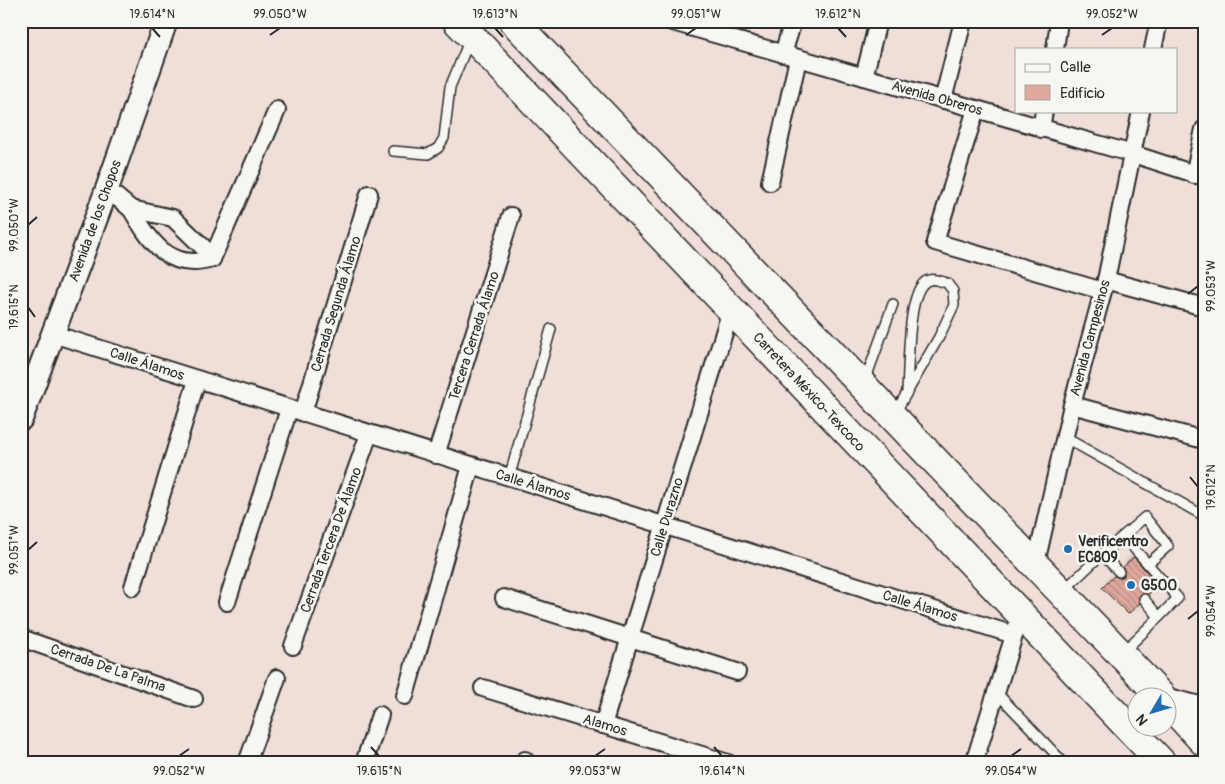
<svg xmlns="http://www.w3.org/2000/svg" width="1225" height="784" font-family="Pangolin,sans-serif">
  <defs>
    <pattern id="building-back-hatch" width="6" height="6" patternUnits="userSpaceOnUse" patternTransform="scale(1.25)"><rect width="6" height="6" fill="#e1a89d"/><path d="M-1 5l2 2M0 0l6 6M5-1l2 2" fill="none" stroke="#b78980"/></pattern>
    <filter id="shadow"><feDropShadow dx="4.5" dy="-4.5" stdDeviation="2.5" flood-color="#0004"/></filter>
  </defs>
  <rect width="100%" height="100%" fill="#f0dfd8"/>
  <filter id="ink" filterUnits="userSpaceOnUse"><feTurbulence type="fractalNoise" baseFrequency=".02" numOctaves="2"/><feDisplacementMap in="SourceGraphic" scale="10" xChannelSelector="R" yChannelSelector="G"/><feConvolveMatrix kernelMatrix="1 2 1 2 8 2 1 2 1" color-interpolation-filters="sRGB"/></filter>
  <g filter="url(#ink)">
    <!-- building -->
    <path fill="url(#building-back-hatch)" stroke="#2b2b2b" filter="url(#shadow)" d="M1134,557l24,28 -10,10 -5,-2 -3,2v8l-12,11 -26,-26 12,-12 6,2 4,-2 -1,-9z"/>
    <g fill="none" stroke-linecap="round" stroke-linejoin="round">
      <defs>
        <g id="lane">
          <path d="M393,151l35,3 10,-6 6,-10 6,-51 20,-48"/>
          <path d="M865,381l28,-77"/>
          <path d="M894,415l45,-78 15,-32 -1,-14 -6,-8c-7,-2 -15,-6 -22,-1 -18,13 -16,86 -18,108"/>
          <path d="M1064,437l140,79"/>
          <path d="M509,478l42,-149"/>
          <path d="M1123,536l22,-19 23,29 -19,17"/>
          <path d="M1102,554l21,-18 55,62 -19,19"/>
          <path d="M1063,591l39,-37 17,18"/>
          <path d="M1122,653l37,-36 -15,-18"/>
          <path d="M996,692l68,71"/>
        </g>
        <g id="street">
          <path d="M669,21l464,133 71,23"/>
          <path d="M1055,49l4,-28"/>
          <path d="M1153,49l6,-28"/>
          <path d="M783,54l10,-33"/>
          <path d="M864,77l14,-56"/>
          <path d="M943,100l20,-79"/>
          <path d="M976,109l-41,133 168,49"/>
          <path d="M1041,129l3,-18"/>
          <path d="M1194,175l10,-46"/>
          <path d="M770,182l28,-123"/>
          <path d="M107,189l24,20 42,9 32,31 7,10"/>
          <path d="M131,209c19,32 38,63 81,50"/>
          <path d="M212,259l65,-149"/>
          <path d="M1106,280l98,27"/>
          <path d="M53,334l961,301"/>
          <path d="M1072,405l132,35"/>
          <path d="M303,413l66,-219"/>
          <path d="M436,455l75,-239"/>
          <path d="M1036,563l36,-158 34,-125 35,-169"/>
          <path d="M133,587l64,-207"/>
          <path d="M504,598l233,74"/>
          <path d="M227,602l62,-193"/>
          <path d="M21,638l173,61"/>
          <path d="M293,646l76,-212"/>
          <path d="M483,688l245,75"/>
          <path d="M405,696l66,-230"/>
          <path d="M1168,697l36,9"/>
          <path d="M603,725l128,-415"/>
          <path d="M247,763l30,-85"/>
          <path d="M364,763l16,-48"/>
          <path d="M525,763v-3"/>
          <path d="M974,763l43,-137"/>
        </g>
        <path id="secondary" d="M21,419l86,-230 59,-168"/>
        <g id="highway">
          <path d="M457,21l705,742"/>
          <path d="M513,21l648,675"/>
          <path d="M1168,703l36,39"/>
        </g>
      </defs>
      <!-- lane casing -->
      <use href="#lane" stroke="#2b2b2b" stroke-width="12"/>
      <!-- street casing -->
      <use href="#street" stroke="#2b2b2b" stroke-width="20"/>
      <!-- secondary casing -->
      <use href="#secondary" stroke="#2b2b2b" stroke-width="26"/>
      <!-- highway casing -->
      <use href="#highway" stroke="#2b2b2b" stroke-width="31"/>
      <!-- lane -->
      <use href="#lane" stroke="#f6f6f2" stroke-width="9"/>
      <!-- street -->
      <use href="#street" stroke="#f6f6f2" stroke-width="16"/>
      <!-- secondary -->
      <use href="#secondary" stroke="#f6f6f2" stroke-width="22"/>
      <!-- highway -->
      <use href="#highway" stroke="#f6f6f2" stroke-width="28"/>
    </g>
  </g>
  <!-- ticks -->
  <path fill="none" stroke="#2b2b2b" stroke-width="2" d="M152,28l8,9M495,28l8,9M838,28l8,9M270,35l10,-7M686,35l10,-7M1102,35l10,-7M28,225l9,-8M1188,294l10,-8M28,307l7,10M1190,477l8,10M28,550l9,-8M1188,619l10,-8M371,747l8,9M714,747l8,9M179,756l10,-7M595,756l10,-7M1011,756l10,-7"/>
  <!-- markers -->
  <g fill="#1f6fb2" stroke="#f6f6f2" stroke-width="2">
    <circle cx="1068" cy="549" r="5"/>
    <circle cx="1131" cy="585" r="5"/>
  </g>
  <g text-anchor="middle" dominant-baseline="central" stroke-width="5" stroke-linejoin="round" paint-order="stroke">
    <!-- street labels -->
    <g font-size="14" fill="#2b2b2b" stroke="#f6f6f2">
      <text transform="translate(937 98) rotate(16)">Avenida Obreros</text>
      <text transform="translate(95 221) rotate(-70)">Avenida de los Chopos</text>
      <text transform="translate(336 304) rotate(-73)">Cerrada Segunda Álamo</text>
      <text transform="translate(474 336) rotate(-72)">Tercera Cerrada Álamo</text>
      <text transform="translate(1090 338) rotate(-75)">Avenida Campesinos</text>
      <text transform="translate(147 364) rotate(18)">Calle Álamos</text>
      <text transform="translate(809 392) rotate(47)">Carretera México-Texcoco</text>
      <text transform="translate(533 485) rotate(17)">Calle Álamos</text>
      <text transform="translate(667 517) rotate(-73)">Calle Durazno</text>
      <text transform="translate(331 540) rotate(-70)">Cerrada Tercera De Álamo</text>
      <text transform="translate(920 606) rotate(17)">Calle Álamos</text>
      <text transform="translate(108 668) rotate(19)">Cerrada De La Palma</text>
      <text transform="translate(605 725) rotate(17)">Alamos</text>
    </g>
    <!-- poi labels -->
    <g font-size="14" font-weight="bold" fill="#2b2b2b" stroke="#f6f6f2" text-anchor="start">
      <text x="1078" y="541">Verificentro<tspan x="1078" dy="16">EC809</tspan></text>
      <text x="1141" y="585">G500</text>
    </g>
  </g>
  <!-- margin -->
  <rect width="1225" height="784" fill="none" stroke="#f6f6f2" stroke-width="55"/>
  <!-- legend -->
  <rect x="1015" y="48" width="162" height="65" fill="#f6f6f2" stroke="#a5a5a2"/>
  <rect x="1025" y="64" width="25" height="8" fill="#f6f6f2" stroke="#a5a5a2"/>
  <text x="1060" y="72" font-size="15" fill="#2b2b2b">Calle</text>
  <rect x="1025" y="85" width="25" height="15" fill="#e1a89d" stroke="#a5a5a2"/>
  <text x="1060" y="98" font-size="15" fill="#2b2b2b">Edificio</text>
  <!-- north arrow -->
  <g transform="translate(1152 712) rotate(232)"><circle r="24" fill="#f6f6f2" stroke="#a5a5a2"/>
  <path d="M0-4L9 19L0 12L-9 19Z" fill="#1f6fb2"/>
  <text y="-8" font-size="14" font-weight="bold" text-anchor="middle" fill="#2b2b2b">N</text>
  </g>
  <rect x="28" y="28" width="1170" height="728" fill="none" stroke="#2b2b2b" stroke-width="2"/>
  <g font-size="12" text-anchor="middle" fill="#2b2b2b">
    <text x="152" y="18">19.614°N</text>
    <text x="280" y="18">99.050°W</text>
    <text x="495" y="18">19.613°N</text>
    <text x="696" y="18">99.051°W</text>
    <text x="838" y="18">19.612°N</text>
    <text x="1112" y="18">99.052°W</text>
    <text transform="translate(14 225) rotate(-90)" y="4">99.050°W</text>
    <text transform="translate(1211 286) rotate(-90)" y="4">99.053°W</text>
    <text transform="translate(14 307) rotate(-90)" y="4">19.615°N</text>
    <text transform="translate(1211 487) rotate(-90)" y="4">19.612°N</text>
    <text transform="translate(14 550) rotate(-90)" y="4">99.051°W</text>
    <text transform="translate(1211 611) rotate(-90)" y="4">99.054°W</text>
    <text x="179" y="775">99.052°W</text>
    <text x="379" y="775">19.615°N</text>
    <text x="595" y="775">99.053°W</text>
    <text x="722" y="775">19.614°N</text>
    <text x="1011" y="775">99.054°W</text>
  </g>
</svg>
